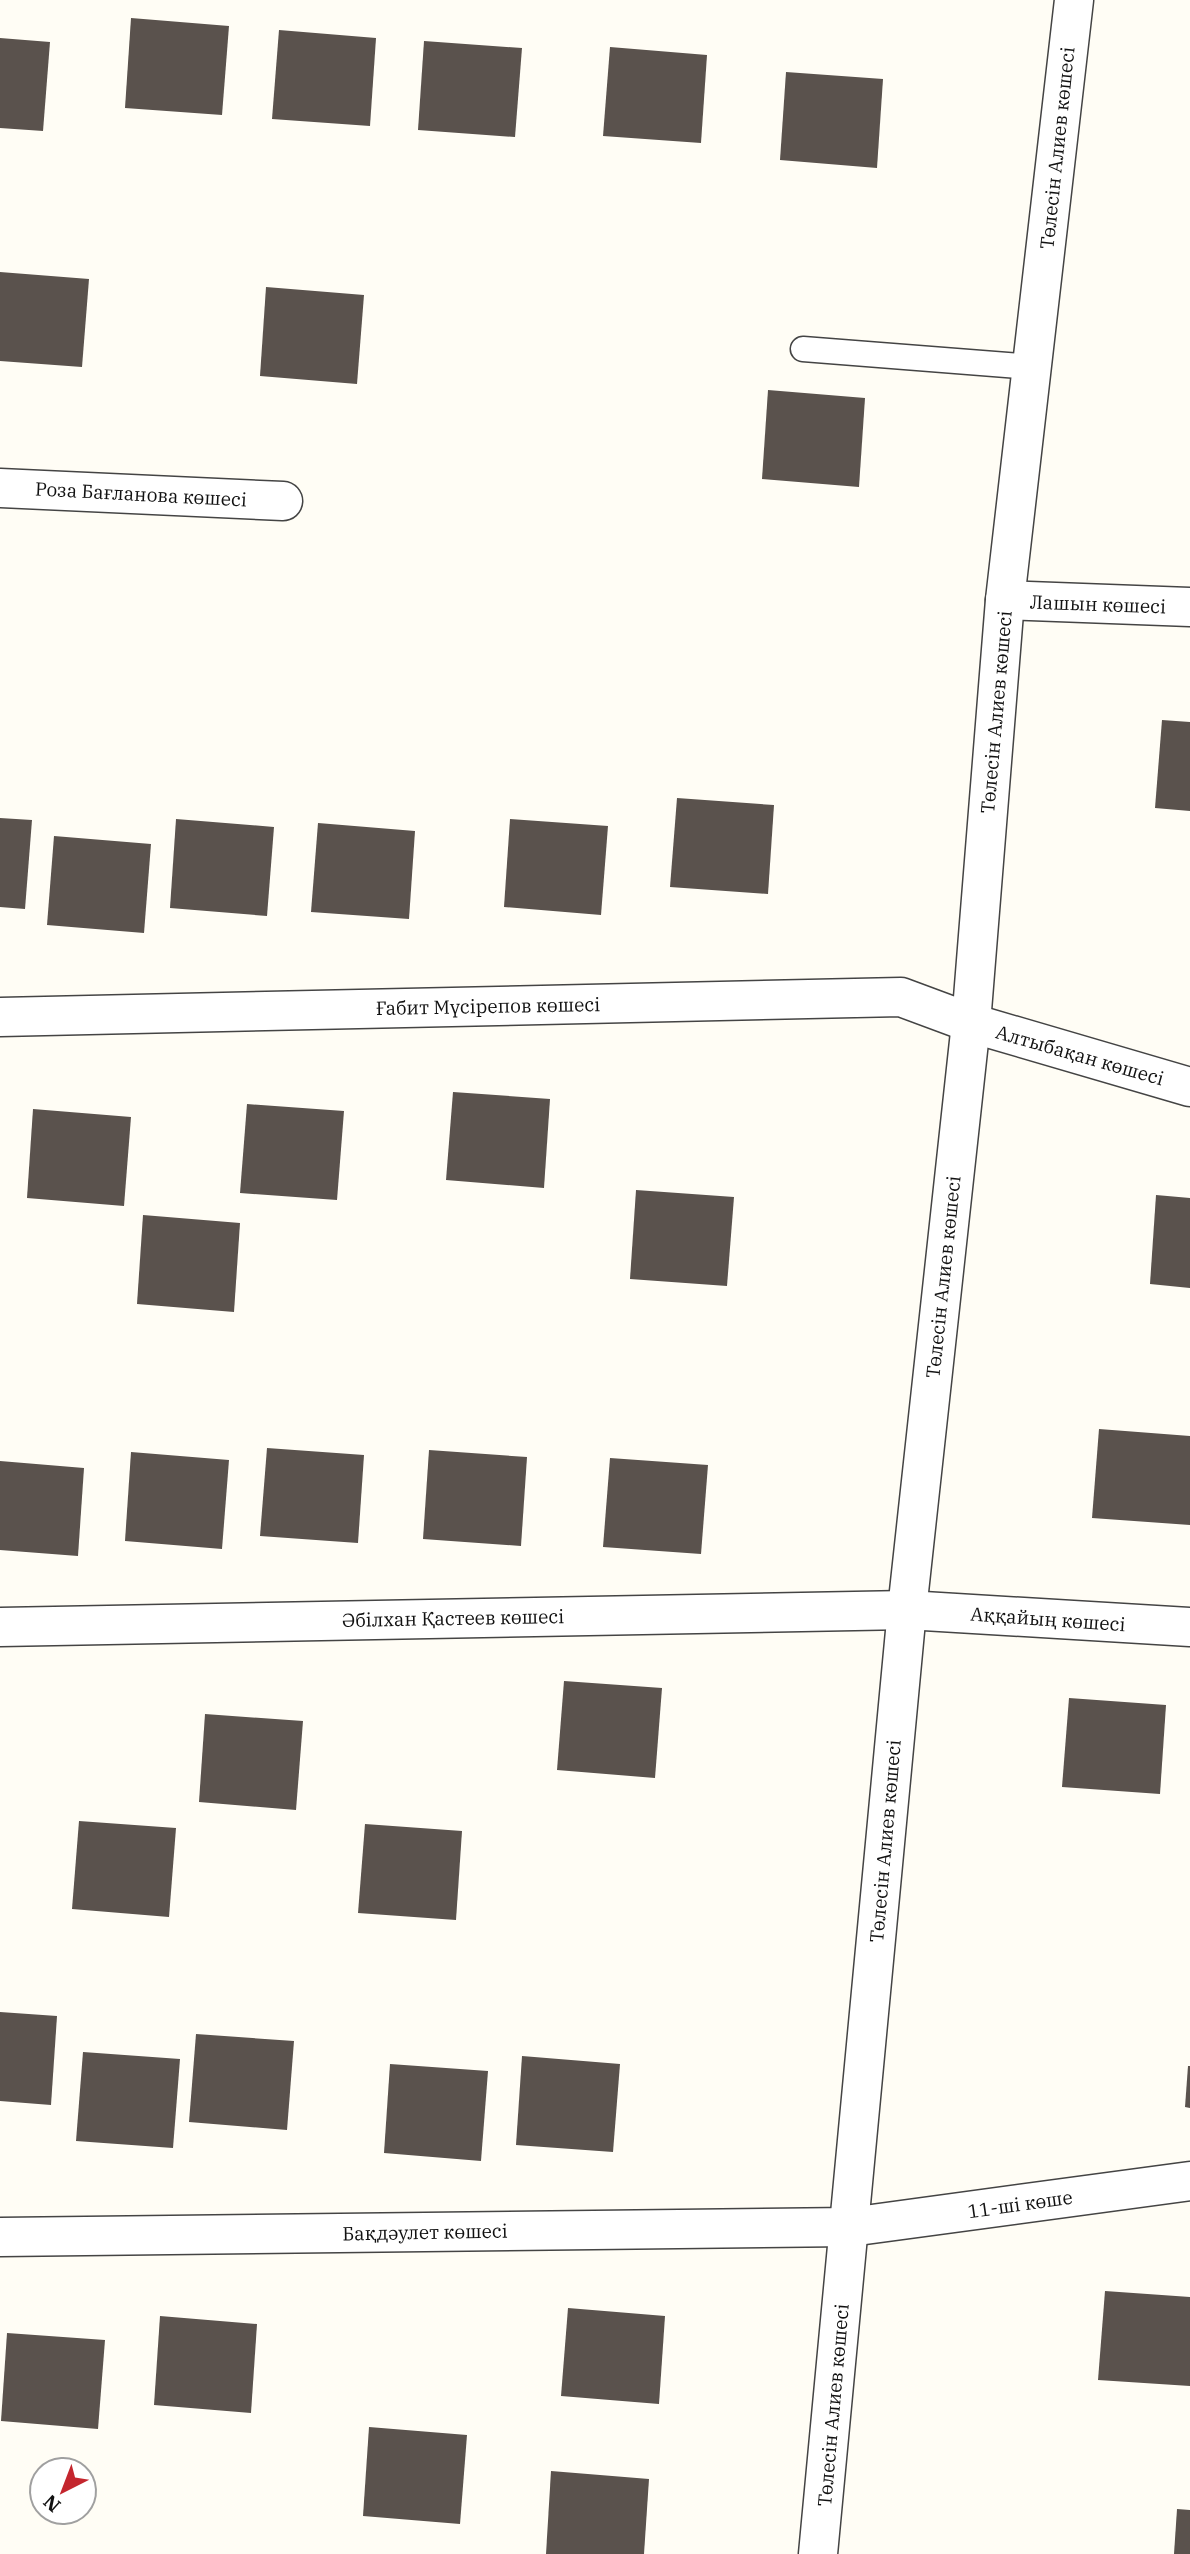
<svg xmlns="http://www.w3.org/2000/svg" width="1190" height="2554" font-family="'IBM Plex Serif',serif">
  <rect width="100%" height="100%" fill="#fffdf5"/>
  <!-- building -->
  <g fill="#5a524d">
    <path d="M131,18l98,8 -7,89 -97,-7z"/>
    <path d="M279,30l97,8 -6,88 -98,-7z"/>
    <path d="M0,38l50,4 -7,89 -43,-3z"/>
    <path d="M424,41l98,7 -7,89 -97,-7z"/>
    <path d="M610,47l97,8 -6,88 -98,-7z"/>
    <path d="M786,72l97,7 -6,89 -97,-8z"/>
    <path d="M0,272l89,7 -7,88 -82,-6z"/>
    <path d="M266,287l98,8 -7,89 -97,-8z"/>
    <path d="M768,390l97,8 -6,89 -97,-8z"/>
    <path d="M1162,720l28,2v89l-35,-3z"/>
    <path d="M677,798l97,7 -6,89 -98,-7z"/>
    <path d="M0,818l32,2 -7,89 -25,-2z"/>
    <path d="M176,819l98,8 -7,89 -97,-8z"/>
    <path d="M510,819l98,7 -7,89 -97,-8z"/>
    <path d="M318,823l97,8 -6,88 -98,-7z"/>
    <path d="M54,836l97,8 -7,89 -97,-8z"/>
    <path d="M453,1092l97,7 -6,89 -98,-8z"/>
    <path d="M247,1104l97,7 -7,89 -97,-7z"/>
    <path d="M33,1109l98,8 -7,89 -97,-8z"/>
    <path d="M636,1190l98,7 -7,89 -97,-7z"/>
    <path d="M1156,1195l34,3v90l-40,-4z"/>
    <path d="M143,1215l97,8 -6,89 -97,-8z"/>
    <path d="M1099,1429l91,7v89l-98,-7z"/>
    <path d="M267,1448l97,7 -6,88 -98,-7z"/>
    <path d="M429,1450l98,7 -6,89 -98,-7z"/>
    <path d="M131,1452l98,8 -7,89 -97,-8z"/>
    <path d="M610,1458l98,7 -7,89 -98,-7z"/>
    <path d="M0,1461l84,7 -6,88 -78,-6z"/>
    <path d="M564,1681l98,7 -7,90 -98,-8z"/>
    <path d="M1069,1698l97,7 -6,89 -98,-7z"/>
    <path d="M205,1714l98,7 -7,89 -97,-8z"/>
    <path d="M79,1821l97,7 -7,89 -97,-8z"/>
    <path d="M365,1824l97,7 -6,89 -98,-7z"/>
    <path d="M0,2012l57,4 -6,89 -51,-4z"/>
    <path d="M196,2034l98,7 -7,89 -98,-8z"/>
    <path d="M83,2052l97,7 -7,89 -97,-7z"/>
    <path d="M522,2056l98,8 -7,88 -97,-7z"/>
    <path d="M390,2064l98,7 -7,90 -97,-8z"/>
    <path d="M1188,2066h2v42l-5,-1z"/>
    <path d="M1105,2291l85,6v89l-92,-6z"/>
    <path d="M568,2308l97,8 -6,88 -98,-8z"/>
    <path d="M160,2316l97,8 -6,89 -97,-8z"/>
    <path d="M7,2333l98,7 -7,89 -97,-8z"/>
    <path d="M369,2427l98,8 -7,89 -97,-8z"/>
    <path d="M551,2471l98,8 -5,75h-98z"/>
    <path d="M1177,2509l13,1v44h-16z"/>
  </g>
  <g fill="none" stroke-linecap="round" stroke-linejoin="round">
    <defs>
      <path id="lane" d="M803,349l229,18"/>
      <g id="street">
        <path d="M0,488l283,13"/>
        <path d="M1005,600l185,7"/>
        <path d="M0,1017l901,-20 70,26 219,64"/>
        <path d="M0,1627l907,-17 283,17"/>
        <path d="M0,2237l850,-10 340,-46"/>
        <path d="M818,2554l89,-944 64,-587 34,-423 69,-600"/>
      </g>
    </defs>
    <!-- lane casing -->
    <use href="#lane" stroke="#444" stroke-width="27"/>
    <!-- street casing -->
    <use href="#street" stroke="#444" stroke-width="41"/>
    <!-- lane -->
    <use href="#lane" stroke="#fff" stroke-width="24"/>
    <!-- street -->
    <use href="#street" stroke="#fff" stroke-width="38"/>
  </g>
  <g text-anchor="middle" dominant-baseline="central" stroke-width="7" stroke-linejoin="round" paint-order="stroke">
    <!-- street labels -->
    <g font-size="19" fill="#111" stroke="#fff">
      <text transform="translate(1057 148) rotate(-84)">Төлесін Алиев көшесі</text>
      <text transform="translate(141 494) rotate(3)">Роза Бағланова көшесi</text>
      <text transform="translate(1098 604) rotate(2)">Лашын көшесі</text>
      <text transform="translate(996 712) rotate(-85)">Төлесін Алиев көшесі</text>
      <text transform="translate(488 1006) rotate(-1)">Ғабит Мүсірепов көшесi</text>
      <text transform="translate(1080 1055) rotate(16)">Алтыбақан көшесі</text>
      <text transform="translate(943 1277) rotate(-84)">Төлесін Алиев көшесі</text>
      <text transform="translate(453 1618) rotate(-1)">Әбілхан Қастеев көшесi</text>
      <text transform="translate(1048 1619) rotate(4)">Аққайың көшесі</text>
      <text transform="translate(885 1841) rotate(-85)">Төлесін Алиев көшесі</text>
      <text transform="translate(1020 2204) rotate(-8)">11-ші көше</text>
      <text transform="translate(425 2232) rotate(-1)">Бақдәулет көшесi</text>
      <text transform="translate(833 2405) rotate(-85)">Төлесін Алиев көшесі</text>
    </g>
  </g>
  <!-- north arrow -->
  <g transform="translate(63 2491) rotate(222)"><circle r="33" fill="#ffffff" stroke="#a0a0a0" stroke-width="2"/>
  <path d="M0-5L12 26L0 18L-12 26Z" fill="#c4262e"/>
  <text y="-10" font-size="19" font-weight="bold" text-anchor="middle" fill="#111111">N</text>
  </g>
</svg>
